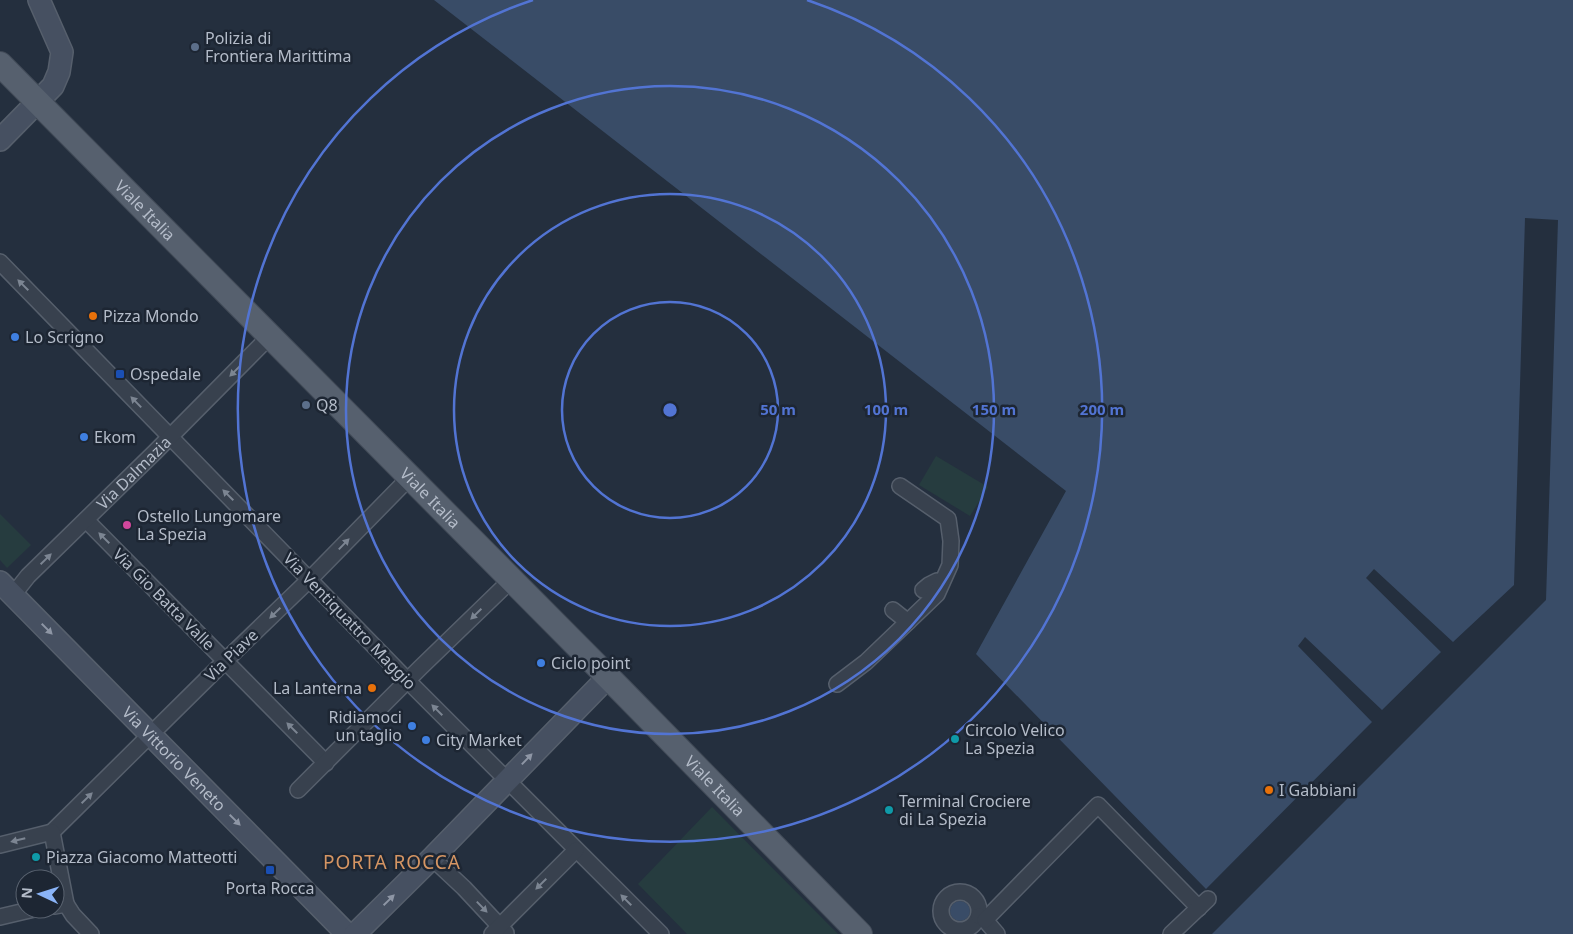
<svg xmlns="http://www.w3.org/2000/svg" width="1573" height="934" font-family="'Noto Sans',sans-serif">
  <rect width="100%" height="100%" fill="#242f3e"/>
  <!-- green -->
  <g fill="#263c3f">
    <path d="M936,456l52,31 -18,29 -51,-31z"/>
    <path d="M0,514l31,31 -24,23 -7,-8z"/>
    <path d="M712,807l126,127h-151l-49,-50z"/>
  </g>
  <!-- water -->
  <g fill="#394c67">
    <path d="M434,0h1139v934h-361l334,-334 12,-380 -33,-2 -11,367 -61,57 -79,-73 -8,9 75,74 -59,58 -77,-73 -7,9 74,76 -166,167 -230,-235 90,-163z"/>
    <circle cx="960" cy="911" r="10"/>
  </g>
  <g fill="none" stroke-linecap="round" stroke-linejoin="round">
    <defs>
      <g id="street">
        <path d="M0,262l408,419 253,253"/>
        <path d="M86,520l240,243"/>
        <path d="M923,590l6,-5 8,-4 5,1"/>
        <path id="s1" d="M13,595l15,-19 127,-124 115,-116"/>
        <path d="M893,610l15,12"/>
        <path d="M837,684l29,-22 71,-68 13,-29 1,-24 -3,-22 -48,-33"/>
        <path d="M298,790l122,-122 91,-88"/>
        <path d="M52,832l173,-171 85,-82 100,-102"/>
        <path d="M0,845l52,-13 14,72 -11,2"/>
        <path d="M432,858l32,30 42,45"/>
        <circle cx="960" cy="911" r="19"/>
        <path d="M66,904l7,11 18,19"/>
        <path d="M979,916l6,4 12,14"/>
        <path d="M0,917l34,-8"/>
        <path d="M985,920l113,-115 101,103"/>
        <path d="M492,934l84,-84"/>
        <path d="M1171,934l37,-35"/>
      </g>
      <g id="secondary">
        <path d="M0,140l53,-54 6,-14 3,-20 -23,-52"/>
        <path id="s2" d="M0,582l347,352"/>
        <path d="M355,934l77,-76 176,-181"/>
      </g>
      <g id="primary">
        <path id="s3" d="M0,64l621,626 239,244"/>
      </g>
    </defs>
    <!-- street casing -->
    <use href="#street" stroke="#565f6c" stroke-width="18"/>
    <!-- secondary casing -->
    <use href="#secondary" stroke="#565f6c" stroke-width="24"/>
    <!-- primary casing -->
    <use href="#primary" stroke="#414a57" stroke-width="26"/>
    <!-- street -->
    <use href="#street" stroke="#38414e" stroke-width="15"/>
    <!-- secondary -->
    <use href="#secondary" stroke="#465061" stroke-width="21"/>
    <!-- primary -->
    <use href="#primary" stroke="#56606e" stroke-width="24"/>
  </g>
  <!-- one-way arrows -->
  <defs><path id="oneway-solid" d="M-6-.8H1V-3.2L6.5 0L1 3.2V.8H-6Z" transform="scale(1.25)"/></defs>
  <g fill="#7c8592">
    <use href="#oneway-solid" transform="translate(23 285) rotate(-135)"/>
    <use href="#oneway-solid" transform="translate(235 371) rotate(135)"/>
    <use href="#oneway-solid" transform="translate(136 402) rotate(-134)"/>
    <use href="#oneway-solid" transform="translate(228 495) rotate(-135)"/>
    <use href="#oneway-solid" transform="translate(104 538) rotate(-135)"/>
    <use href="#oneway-solid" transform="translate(344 544) rotate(-46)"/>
    <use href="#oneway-solid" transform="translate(46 559) rotate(-44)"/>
    <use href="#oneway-solid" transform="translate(275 613) rotate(136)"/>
    <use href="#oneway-solid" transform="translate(476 614) rotate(136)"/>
    <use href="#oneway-solid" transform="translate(437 710) rotate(-135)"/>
    <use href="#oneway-solid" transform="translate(292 728) rotate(-135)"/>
    <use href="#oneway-solid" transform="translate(87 798) rotate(-44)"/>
    <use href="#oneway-solid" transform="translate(18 840) rotate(166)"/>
    <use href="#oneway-solid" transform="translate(541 884) rotate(135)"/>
    <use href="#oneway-solid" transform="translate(626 900) rotate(-135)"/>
    <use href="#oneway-solid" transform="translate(482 907) rotate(46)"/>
  </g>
  <g fill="#8e96a5">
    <use href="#oneway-solid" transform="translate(47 629) rotate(45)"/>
    <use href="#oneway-solid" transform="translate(527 759) rotate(-46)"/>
    <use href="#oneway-solid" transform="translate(235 820) rotate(45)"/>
    <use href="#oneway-solid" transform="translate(389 900) rotate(-44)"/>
  </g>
  <!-- distance rings -->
  <g fill="none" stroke="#5274d3" stroke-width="2.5">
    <circle cx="670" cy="410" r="108"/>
    <circle cx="670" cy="410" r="216"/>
    <circle cx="670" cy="410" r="324"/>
    <path d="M807 0A432 432 0 1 1 533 0"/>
  </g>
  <!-- markers -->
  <g fill="#5c6f8a" stroke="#1d2633" stroke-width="2">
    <circle cx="195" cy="47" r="5"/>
    <circle cx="306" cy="405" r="5"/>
  </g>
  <g fill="#e8710a" stroke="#1d2633" stroke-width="2">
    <circle cx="93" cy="316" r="5"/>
    <circle cx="372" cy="688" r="5"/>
    <circle cx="1269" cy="790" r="5"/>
  </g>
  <g fill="#3f7fe0" stroke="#1d2633" stroke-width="2">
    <circle cx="15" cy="337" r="5"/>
    <circle cx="84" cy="437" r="5"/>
    <circle cx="541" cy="663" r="5"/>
    <circle cx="412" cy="726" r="5"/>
    <circle cx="426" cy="740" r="5"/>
  </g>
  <g fill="#1a4fb4" stroke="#1d2633" stroke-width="2">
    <rect x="115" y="369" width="10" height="10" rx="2.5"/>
    <rect x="265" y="865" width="10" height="10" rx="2.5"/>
  </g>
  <circle fill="#d1479c" stroke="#1d2633" stroke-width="2" cx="127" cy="525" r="5"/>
  <g fill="#0f9aa8" stroke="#1d2633" stroke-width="2">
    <circle cx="955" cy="739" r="5"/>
    <circle cx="889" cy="810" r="5"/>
    <circle cx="36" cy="857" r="5"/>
  </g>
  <g text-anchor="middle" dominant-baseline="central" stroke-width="5" stroke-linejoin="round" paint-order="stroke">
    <!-- poi labels -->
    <g font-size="16" fill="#b4bcc9" stroke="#1d2633" text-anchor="start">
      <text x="205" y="38">Polizia di<tspan x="205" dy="18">Frontiera Marittima</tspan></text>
      <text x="103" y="316">Pizza Mondo</text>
      <text x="25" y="337">Lo Scrigno</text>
      <text x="130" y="374">Ospedale</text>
      <text x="316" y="405">Q8</text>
      <text x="94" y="437">Ekom</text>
      <text x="137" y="516">Ostello Lungomare<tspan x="137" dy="18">La Spezia</tspan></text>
      <text x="551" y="663">Ciclo point</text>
      <text x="362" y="688" text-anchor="end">La Lanterna</text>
      <text x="402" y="717" text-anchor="end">Ridiamoci<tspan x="402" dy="18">un taglio</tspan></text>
      <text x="965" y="730">Circolo Velico<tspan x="965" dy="18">La Spezia</tspan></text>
      <text x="436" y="740">City Market</text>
      <text x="1279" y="790">I Gabbiani</text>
      <text x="899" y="801">Terminal Crociere<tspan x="899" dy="18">di La Spezia</tspan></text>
      <text x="46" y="857">Piazza Giacomo Matteotti</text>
      <text x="270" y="888" text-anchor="middle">Porta Rocca</text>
    </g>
    <!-- street labels -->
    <g font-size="16" fill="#b4bcc9" stroke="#1d2633">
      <text stroke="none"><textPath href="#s3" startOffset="206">Viale Italia</textPath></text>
      <text stroke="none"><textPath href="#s1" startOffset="172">Via Dalmazia</textPath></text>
      <text stroke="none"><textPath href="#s3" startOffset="611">Viale Italia</textPath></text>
      <text transform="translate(164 599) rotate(45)">Via Gio Batta Valle</text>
      <text transform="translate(350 621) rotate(46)">Via Ventiquattro Maggio</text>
      <text transform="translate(231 655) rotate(-44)">Via Piave</text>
      <text stroke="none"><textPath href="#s2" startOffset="248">Via Vittorio Veneto</textPath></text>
      <text stroke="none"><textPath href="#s3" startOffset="1016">Viale Italia</textPath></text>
    </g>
    <!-- quarter labels -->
    <g font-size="19" letter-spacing="1" fill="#d59563" stroke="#1d2633">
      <text x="392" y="862">PORTA ROCCA</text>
    </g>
  </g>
  <circle cx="670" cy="410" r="8" fill="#5274d3" stroke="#1d2633" stroke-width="2.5"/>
  <g font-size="15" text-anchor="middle" font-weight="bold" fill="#5274d3" stroke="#1d2633" stroke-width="5" stroke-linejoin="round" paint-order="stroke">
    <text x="778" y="415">50 m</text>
    <text x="886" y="415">100 m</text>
    <text x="994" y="415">150 m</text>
    <text x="1102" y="415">200 m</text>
  </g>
  <!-- north arrow -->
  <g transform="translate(40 894) rotate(274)"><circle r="24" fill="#1d2633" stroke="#59626f"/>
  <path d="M0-4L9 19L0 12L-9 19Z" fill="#8ab4f8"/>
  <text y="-8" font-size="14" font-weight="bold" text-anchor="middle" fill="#b4bcc9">N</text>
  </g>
</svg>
